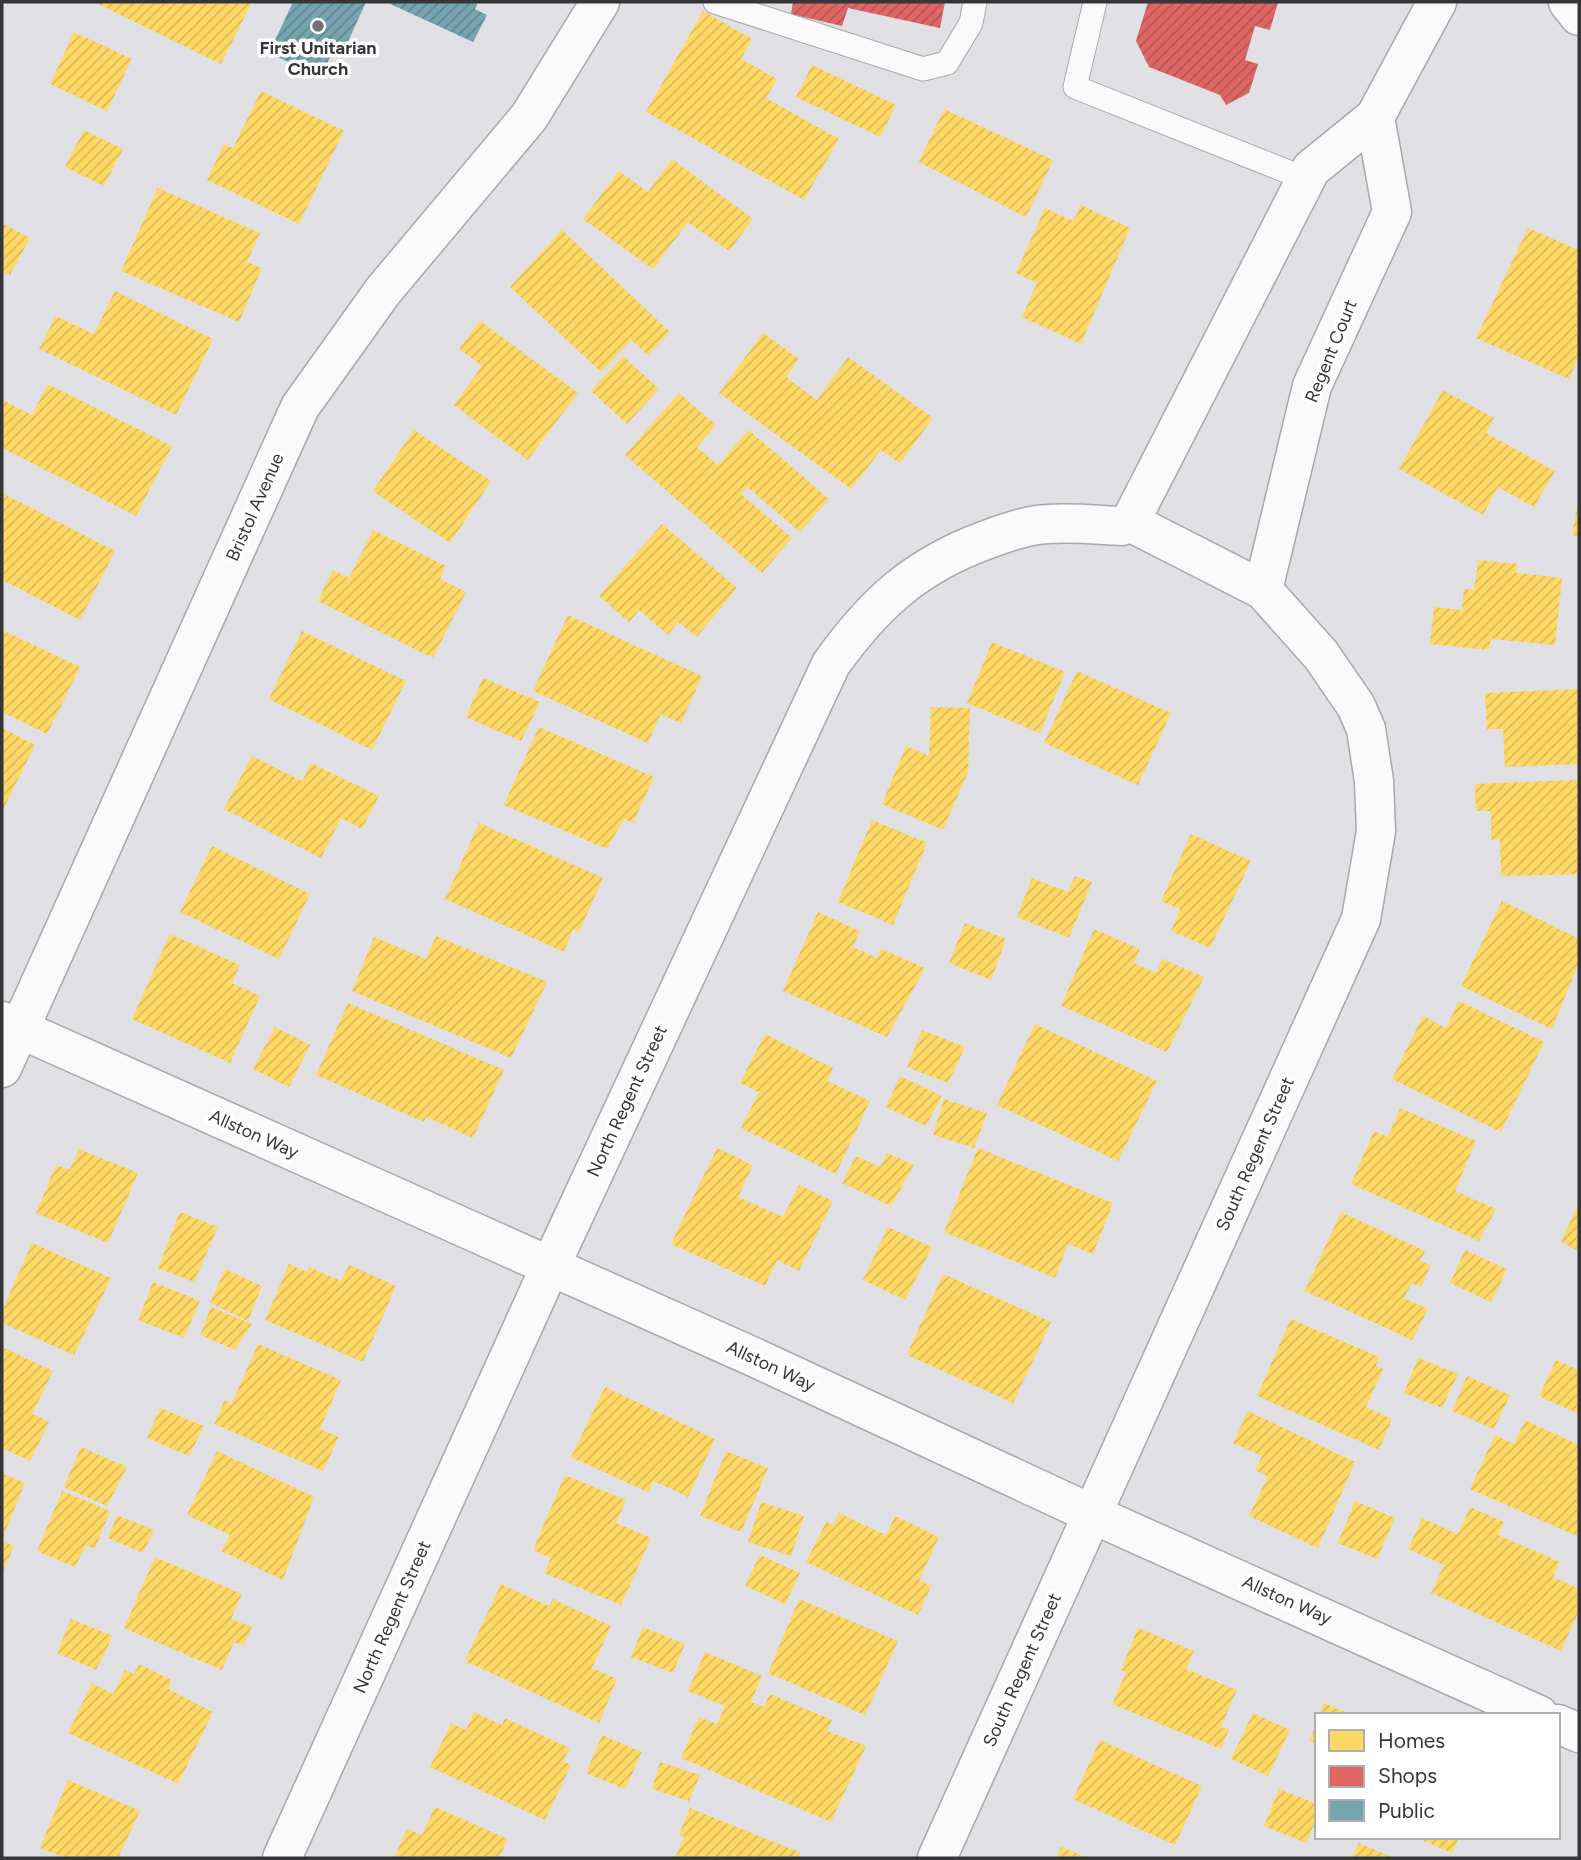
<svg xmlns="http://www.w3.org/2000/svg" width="1581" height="1860" font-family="Figtree,sans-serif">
  <defs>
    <pattern id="homes-hatch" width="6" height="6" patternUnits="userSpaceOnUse" patternTransform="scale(1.75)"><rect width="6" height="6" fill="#ffd966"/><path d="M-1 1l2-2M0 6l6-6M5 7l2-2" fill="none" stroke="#dbbb59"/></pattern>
    <pattern id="shops-hatch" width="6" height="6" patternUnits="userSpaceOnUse" patternTransform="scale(1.75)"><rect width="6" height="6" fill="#e06666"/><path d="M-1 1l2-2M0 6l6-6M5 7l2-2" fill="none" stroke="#b65555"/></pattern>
    <pattern id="public-hatch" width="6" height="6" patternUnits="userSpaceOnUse" patternTransform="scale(1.75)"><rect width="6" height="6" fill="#76a5af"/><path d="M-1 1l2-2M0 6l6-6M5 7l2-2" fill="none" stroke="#62878f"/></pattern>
  </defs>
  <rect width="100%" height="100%" fill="#e0e0e5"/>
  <!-- homes -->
  <g fill="url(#homes-hatch)">
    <path d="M94,2h158l-31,62z"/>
    <path d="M703,11l49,28 -11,20 36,20 -11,19 73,41 -35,61 -158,-88z"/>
    <path d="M74,32l58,27 -25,52 -57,-27z"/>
    <path d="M812,65l84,40 -16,32 -84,-40z"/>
    <path d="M261,91l83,40 -45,93 -92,-44 17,-36 9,4z"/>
    <path d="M944,109l109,51 -27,57 -107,-55z"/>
    <path d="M84,130l39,19 -19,37 -39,-19z"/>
    <path d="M672,159l81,60 -24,32 -41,-29 -35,47 -70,-50 36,-48 29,21z"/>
    <path d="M158,188l102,45 -13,29 15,6 -23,54 -118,-51z"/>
    <path d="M1081,205l49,23 -49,116 -59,-27 15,-34 -21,-10 29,-65 28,13z"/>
    <path d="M2,223l28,15 -20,37 -8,-4z"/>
    <path d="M1528,228l51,22v105l-10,24 -93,-41z"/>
    <path d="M562,230l108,102 -22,23 -17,-15 -30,32 -91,-85z"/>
    <path d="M115,291l98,48 -37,76 -137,-66 17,-33 38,18z"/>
    <path d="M480,321l98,72 -50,67 -74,-55 28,-39 -23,-17z"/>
    <path d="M763,333l36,26 -13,18 31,23 31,-43 85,61 -33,45 -19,-13 -30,39 -132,-96z"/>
    <path d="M623,356l36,33 -32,35 -36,-33z"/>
    <path d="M48,384l124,62 -36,70 -134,-68v-48l30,15z"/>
    <path d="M1443,390l51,28 -8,15 69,38 -21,36 -36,-20 -15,28 -84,-46z"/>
    <path d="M679,393l37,32 -19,22 21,18 31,-35 80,69 -29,33 -53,-45 -6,7 51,44 -30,35 -137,-118z"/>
    <path d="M414,430l77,51 -41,62 -77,-52z"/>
    <path d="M2,493l113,58 -35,69 -78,-40z"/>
    <path d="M1578,502h1v34l-7,-1z"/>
    <path d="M662,524l75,64 -40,49 -19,-15 -10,13 -29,-25 -10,12 -30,-26z"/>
    <path d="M373,530l73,36 -6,13 26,13 -33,66 -115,-57 15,-31 16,8z"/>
    <path d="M1478,560l40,4 -2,9 46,5 -7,67 -64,-6 -2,11 -59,-6 4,-37 28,3 2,-21 10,1z"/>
    <path d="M568,615l134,61 -21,47 -20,-9 -13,29 -115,-52z"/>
    <path d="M2,630l78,37 -33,67 -45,-22z"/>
    <path d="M302,631l104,50 -34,69 -103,-51z"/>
    <path d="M992,642l73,30 -25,61 -73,-30z"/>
    <path d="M1077,671l94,42 -33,72 -94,-42z"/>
    <path d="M483,678l57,24 -19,39 -55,-24z"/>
    <path d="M1579,689v75l-74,3 -2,-38h-16l-2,-36z"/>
    <path d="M931,707l39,1 -2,64 -25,58 -61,-26 24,-58 23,10z"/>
    <path d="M539,727l115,50 -21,46 -9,-4 -17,30 -103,-44z"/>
    <path d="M2,728l33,17 -33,67z"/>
    <path d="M252,756l50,25 9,-18 68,33 -17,33 -21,-11 -20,40 -97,-49z"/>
    <path d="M1579,780v94l-78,2 -1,-37 -9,1v-29h-15l-1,-27z"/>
    <path d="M872,820l55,23 -34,82 -55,-23z"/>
    <path d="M479,823l124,55 -24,54 -6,-3 -9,23 -119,-53z"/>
    <path d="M1191,834l60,27 -41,87 -39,-17 9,-22 -19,-8z"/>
    <path d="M212,846l98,48 -31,65 -99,-47z"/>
    <path d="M1075,876l17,6 -23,56 -52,-21 15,-39 36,14z"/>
    <path d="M1502,901l77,38v23l-27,67 -91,-43z"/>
    <path d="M818,912l42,19 -7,16 24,11 4,-9 44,19 -38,69 -104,-46z"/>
    <path d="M965,923l41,16 -15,41 -42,-17z"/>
    <path d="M1094,929l46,20 -6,14 22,10 6,-14 42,18 -37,75 -106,-46z"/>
    <path d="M170,934l70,31 -8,18 28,13 -30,67 -98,-44z"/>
    <path d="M436,936l111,46 -36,76 -159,-67 22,-54 52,22z"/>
    <path d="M1459,1001l85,41 -43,90 -109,-53 31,-63 23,12z"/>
    <path d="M348,1003l156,67 -31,68 -47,-21 -2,5 -108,-47z"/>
    <path d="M1035,1024l122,57 -39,80 -121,-56z"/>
    <path d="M275,1027l35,18 -21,42 -36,-18z"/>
    <path d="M922,1030l43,17 -17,36 -41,-16z"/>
    <path d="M765,1034l68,34 -6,13 43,20 -34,73 -95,-46 18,-36 -19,-9z"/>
    <path d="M900,1076l42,20 -16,30 -40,-19z"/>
    <path d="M944,1099l43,14 -13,35 -41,-13z"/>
    <path d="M1400,1108l76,33 -21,50 41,18 -17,32 -128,-57 23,-53 14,6z"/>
    <path d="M717,1148l36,17 -15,32 45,20 16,-32 34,16 -34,70 -22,-11 -12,26 -94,-42z"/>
    <path d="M978,1148l135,55 -20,51 -25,-10 -13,34 -111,-46z"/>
    <path d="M79,1149l59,24 -30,70 -72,-30 20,-48 14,5z"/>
    <path d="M887,1153l27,12 -23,41 -49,-23 14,-27 24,11z"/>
    <path d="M1579,1202v49l-18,-9z"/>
    <path d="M180,1212l38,15 -24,55 -36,-14z"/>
    <path d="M1341,1212l84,39 -5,10 11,4 -10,22 -9,-4 -8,15 24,11 -16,31 -107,-49z"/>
    <path d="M888,1227l44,20 -27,53 -42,-20z"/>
    <path d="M32,1243l79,35 -37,77 -72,-32v-12z"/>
    <path d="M1465,1250l42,19 -16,33 -41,-19z"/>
    <path d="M289,1264l18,8 2,-5 32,14 8,-16 47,21 -33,76 -98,-42z"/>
    <path d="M225,1269l37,17 -14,35 -38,-18z"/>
    <path d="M943,1274l108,48 -38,81 -106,-48z"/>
    <path d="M153,1282l47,19 -16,37 -46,-18z"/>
    <path d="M211,1307l41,17 -17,26 -35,-15z"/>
    <path d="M1291,1319l88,38 -3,9 7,3 -17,38 26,12 -13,31 -122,-54z"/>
    <path d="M258,1344l83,36 -21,49 19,8 -16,34 -109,-47 11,-24 7,3z"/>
    <path d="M2,1347l51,24 -21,43 17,8 -19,39 -28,-13z"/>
    <path d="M1418,1358l40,16 -16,34 -38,-15z"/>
    <path d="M1556,1360l23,10v44l-40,-18z"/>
    <path d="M1467,1376l43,19 -16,34 -42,-18z"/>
    <path d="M605,1387l110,52 -27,58 -34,-16 -6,11 -77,-35z"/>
    <path d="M160,1408l44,18 -15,30 -42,-18z"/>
    <path d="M1248,1411l107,51 -37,86 -69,-32 19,-40 -13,-6 7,-14 -29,-13z"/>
    <path d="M1525,1420l54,25v92l-109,-48 25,-54 19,9z"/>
    <path d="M81,1447l46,20 -20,39 -43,-19z"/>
    <path d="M217,1451l97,46 -31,83 -62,-29 9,-16 -43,-20z"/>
    <path d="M726,1451l42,17 -27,64 -41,-16z"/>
    <path d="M2,1473l23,10 -23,56z"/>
    <path d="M565,1475l61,25 -10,23 35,15 -30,67 -77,-32 7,-15 -18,-8z"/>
    <path d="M62,1491l48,20 -15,38 -9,-4 -11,22 -38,-16z"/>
    <path d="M1355,1501l40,17 -18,41 -39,-16z"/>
    <path d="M761,1502l43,14 -13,40 -43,-14z"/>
    <path d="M1470,1507l34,15 -6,13 62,27 -7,15 26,12v22l-18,40 -130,-58 13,-28 -36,-16 14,-31 36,16z"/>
    <path d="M839,1513l47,22 9,-19 44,21 -20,43 12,6 -13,29 -112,-53 20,-40 7,3z"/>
    <path d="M117,1515l37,15 -11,23 -35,-15z"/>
    <path d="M2,1541l12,5 -12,29z"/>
    <path d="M760,1555l40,18 -15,31 -40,-18z"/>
    <path d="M155,1557l87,37 -11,25 21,8 -9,19 -9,-4 -12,28 -98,-42z"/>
    <path d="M501,1584l48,22 4,-7 58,27 -19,42 25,11 -18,44 -134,-62z"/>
    <path d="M799,1599l99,42 -33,74 -97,-42z"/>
    <path d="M71,1619l42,17 -17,34 -39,-17z"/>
    <path d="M643,1627l42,17 -12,29 -42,-16z"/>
    <path d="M1138,1628l56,23 -8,18 51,21 -16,37 8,3 -8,19 -109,-45 14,-32 -5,-2z"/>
    <path d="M705,1652l57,24 -11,26 13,5 6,-13 62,26 -5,11 39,15 -35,76 -150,-64 18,-41 18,7 8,-18 -37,-15z"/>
    <path d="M139,1664l32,16 -3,9 45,23 -35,72 -110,-51 24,-50 21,11 12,-24 9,4z"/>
    <path d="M1324,1703l28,12h-33z"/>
    <path d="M474,1712l28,13 3,-7 65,30 -7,13 8,4 -26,55 -115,-53 21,-44 15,7z"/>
    <path d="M1253,1713l37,17 -22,46 -37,-17z"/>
    <path d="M1317,1722v22l-8,-3z"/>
    <path d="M602,1735l40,17 -17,37 -39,-16z"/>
    <path d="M1100,1740l102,46 -27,59 -102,-46z"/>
    <path d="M660,1762l40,13 -11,26 -37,-12z"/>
    <path d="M68,1780l72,31 -22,47h-52l-26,-10z"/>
    <path d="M1279,1789l38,15v14l-11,25 -42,-17z"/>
    <path d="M435,1807l73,32 -9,19h-105l13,-29 15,6z"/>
    <path d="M690,1808l111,45 -3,5h-123l9,-21 -5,-2z"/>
    <path d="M1415,1837h45l-8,16z"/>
    <path d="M1359,1843l35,15h-42z"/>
    <path d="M1061,1847l27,11h-32z"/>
  </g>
  <!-- shops -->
  <g fill="url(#shops-hatch)">
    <path d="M793,2h152l-5,26 -92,-20 -6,18 -51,-12z"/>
    <path d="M1148,2h130l-8,28 -15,-4 -10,34 13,4 -9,29 -23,12 -6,-10 -71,-28 -13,-26z"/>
  </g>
  <!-- public -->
  <g fill="url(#public-hatch)">
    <path d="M293,2h73l-24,53 -9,-5 -12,27 -52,-24z"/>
    <path d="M386,2h92l-3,7 12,6 -14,27z"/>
  </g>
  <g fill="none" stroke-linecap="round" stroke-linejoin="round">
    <defs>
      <g id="lane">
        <path d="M715,2l208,67 24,-6 24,-40 4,-21"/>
        <path d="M1095,2l-20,85 231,92"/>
      </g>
      <g id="street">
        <path d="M1568,2l11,14"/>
        <path d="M1375,117l62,-115"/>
        <path d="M1130,522l181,-353 64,-52 17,95 -80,174 -49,204"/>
        <path d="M2,1021l756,338 334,155 447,201"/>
        <path d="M2,1068l298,-661 83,-116 146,-174 71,-115"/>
        <path d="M1558,1724l21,9"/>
        <path d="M282,1858l268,-591 281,-603c43,-60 84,-98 155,-124 19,-7 41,-15 62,-16 24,-2 50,1 74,2l8,-4"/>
        <path d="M937,1858l424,-939 15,-88 -2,-50 -8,-52 -10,-23 -35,-51 -58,-65 -133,-68"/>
      </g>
    </defs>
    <!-- lane casing -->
    <use href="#lane" stroke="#a8a8ab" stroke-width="25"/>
    <!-- street casing -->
    <use href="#street" stroke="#a8a8ab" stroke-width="41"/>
    <!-- lane -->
    <use href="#lane" stroke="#fafafb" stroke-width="23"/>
    <!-- street -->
    <use href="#street" stroke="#fafafb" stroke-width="38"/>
  </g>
  <!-- markers -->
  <circle fill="#727275" stroke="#fff" stroke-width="2.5" cx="318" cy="26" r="7"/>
  <g text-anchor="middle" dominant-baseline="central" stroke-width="7" stroke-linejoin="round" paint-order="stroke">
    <!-- poi labels -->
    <g font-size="18" font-weight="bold" fill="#363639" stroke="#fff">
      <text x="318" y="48">First Unitarian<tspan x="318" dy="21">Church</tspan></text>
    </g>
    <!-- street labels -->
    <g font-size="18" fill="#363639" stroke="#fff">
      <text transform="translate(1331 351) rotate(-68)">Regent Court</text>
      <text transform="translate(255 507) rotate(-66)">Bristol Avenue</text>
      <text transform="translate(627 1101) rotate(-65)">North Regent Street</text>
      <text transform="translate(254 1134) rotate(24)">Allston Way</text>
      <text transform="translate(1255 1154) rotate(-66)">South Regent Street</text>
      <text transform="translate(771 1366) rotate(25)">Allston Way</text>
      <text transform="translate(1287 1600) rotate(24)">Allston Way</text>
      <text transform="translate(392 1617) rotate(-66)">North Regent Street</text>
      <text transform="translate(1022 1670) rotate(-66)">South Regent Street</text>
    </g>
  </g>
  <!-- border -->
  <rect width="1581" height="1860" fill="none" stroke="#363639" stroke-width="7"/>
  <!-- legend -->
  <rect x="1315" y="1713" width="245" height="126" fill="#ffffff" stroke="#afafb0" stroke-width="2"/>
  <rect x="1329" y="1730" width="35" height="21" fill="#ffd966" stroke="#afafb0" stroke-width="2"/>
  <text x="1378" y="1748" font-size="21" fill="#363639">Homes</text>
  <rect x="1329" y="1766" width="35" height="21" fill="#e06666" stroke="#afafb0" stroke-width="2"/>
  <text x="1378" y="1783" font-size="21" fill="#363639">Shops</text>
  <rect x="1329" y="1800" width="35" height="21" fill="#76a5af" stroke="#afafb0" stroke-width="2"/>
  <text x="1378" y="1818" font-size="21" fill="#363639">Public</text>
</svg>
